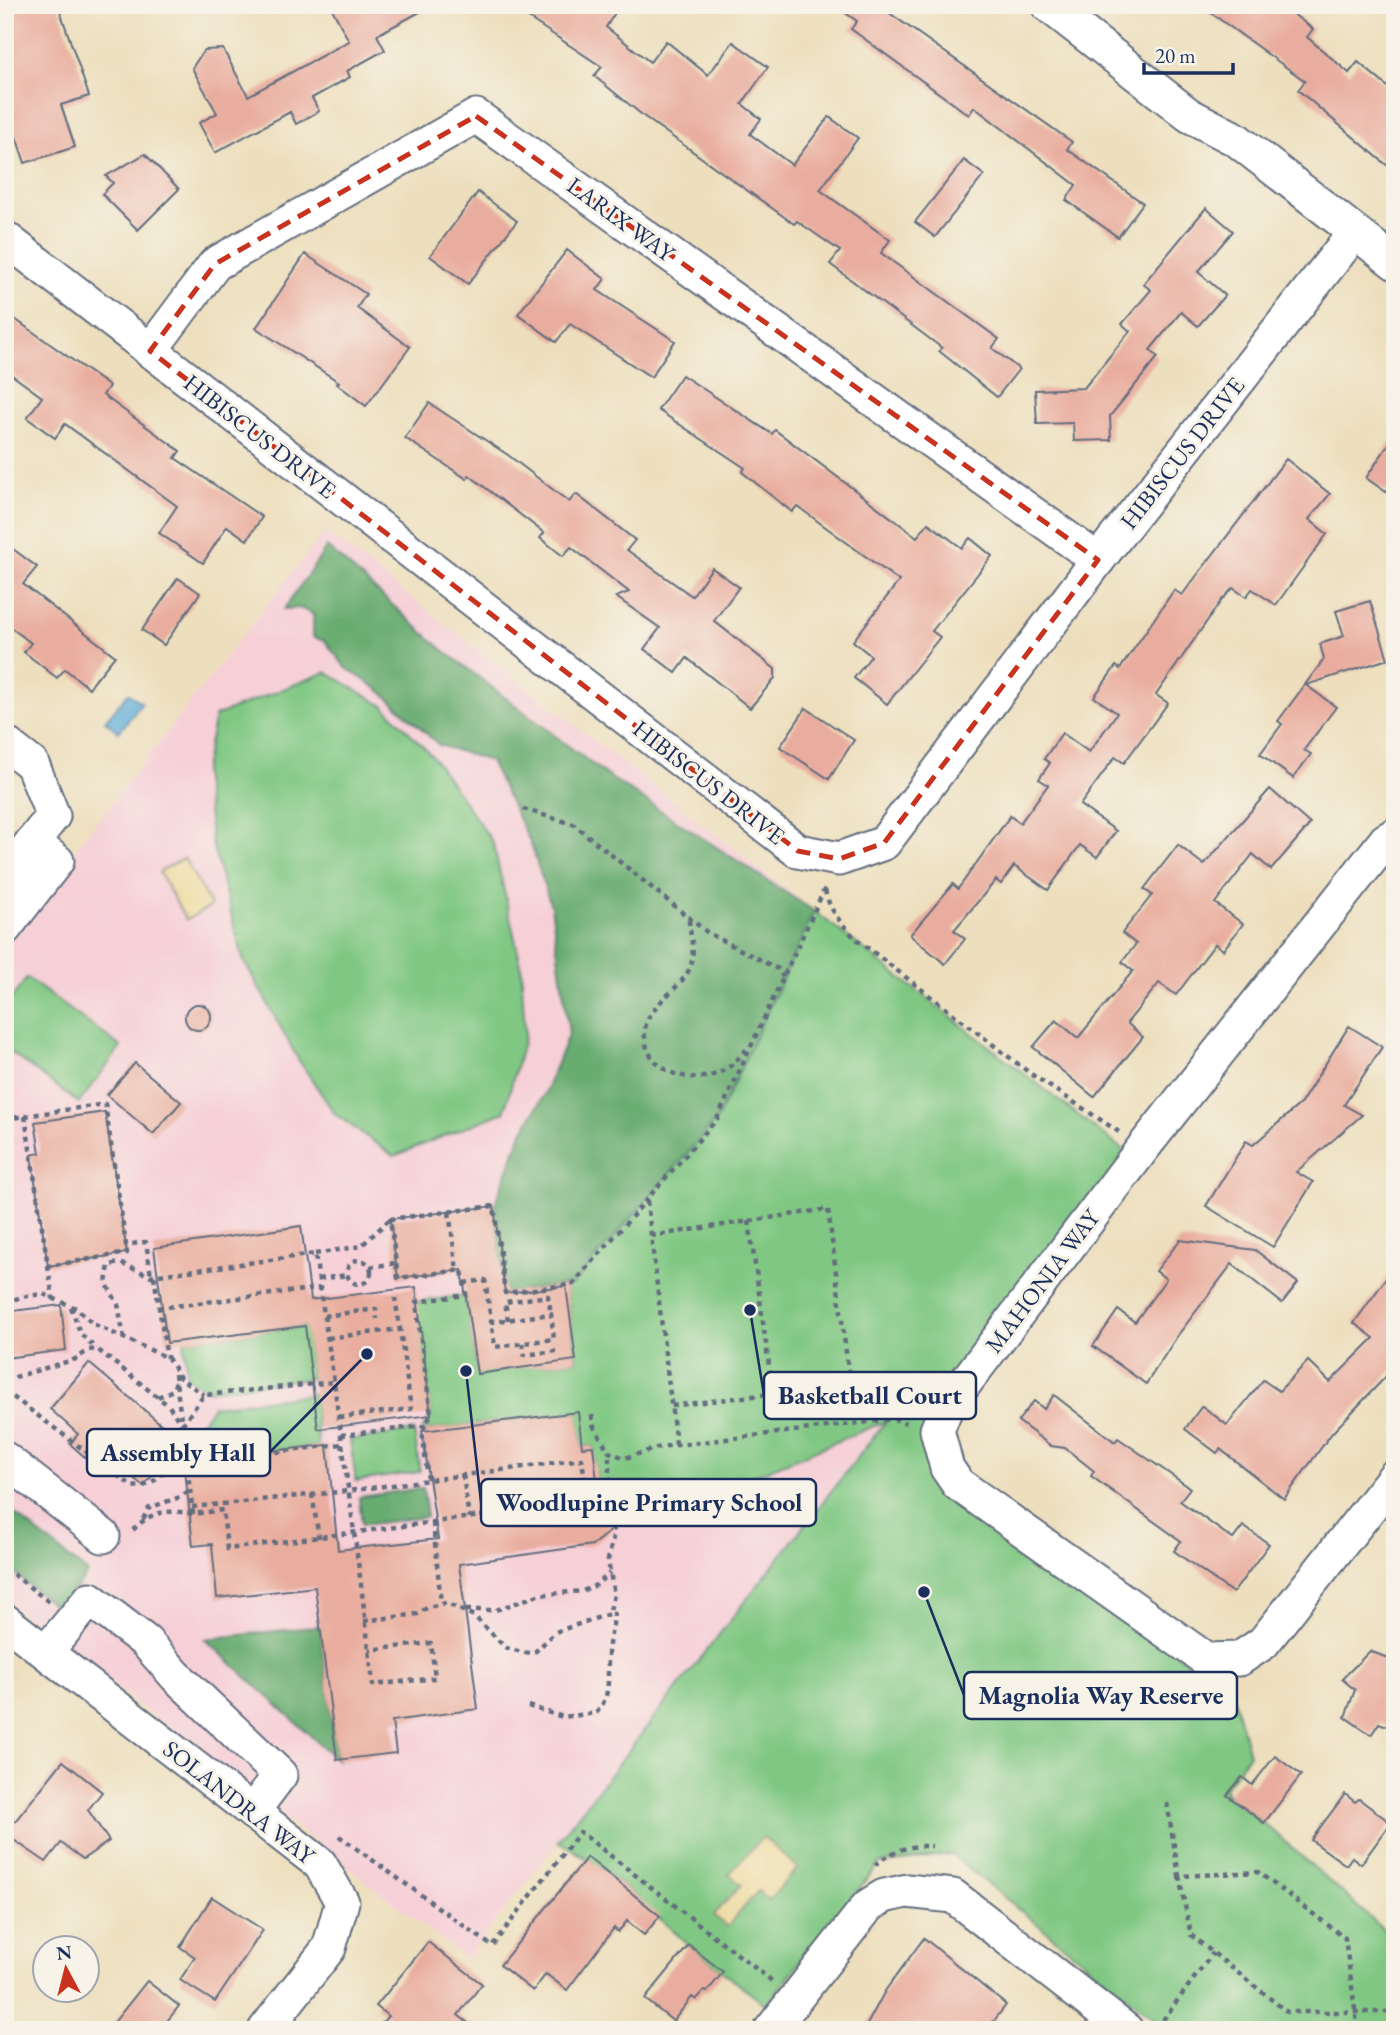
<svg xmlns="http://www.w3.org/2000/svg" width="1400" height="2035" font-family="'EB Garamond',serif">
  <rect width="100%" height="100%" fill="#f7f3e8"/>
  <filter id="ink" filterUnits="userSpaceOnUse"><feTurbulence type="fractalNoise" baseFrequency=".0143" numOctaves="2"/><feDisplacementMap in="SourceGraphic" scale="14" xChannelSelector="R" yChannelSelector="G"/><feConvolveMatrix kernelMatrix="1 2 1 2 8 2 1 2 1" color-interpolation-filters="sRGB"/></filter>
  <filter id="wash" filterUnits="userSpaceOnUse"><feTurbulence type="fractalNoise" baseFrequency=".00686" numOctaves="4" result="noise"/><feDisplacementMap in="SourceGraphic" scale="28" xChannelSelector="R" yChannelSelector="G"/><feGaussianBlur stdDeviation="1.57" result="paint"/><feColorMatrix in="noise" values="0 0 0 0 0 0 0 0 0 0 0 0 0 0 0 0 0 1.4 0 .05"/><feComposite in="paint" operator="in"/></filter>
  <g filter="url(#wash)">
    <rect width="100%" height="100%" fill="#eddfbd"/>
    <!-- built -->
    <path fill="#f6cfd7" d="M325,531l784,609 -643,819 -461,-358v-663z"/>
    <!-- green -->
    <g fill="#7fc782" stroke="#4d7b70" stroke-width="2">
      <path d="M326,672l58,34 49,51 60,86 28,122 4,70 -21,77 -110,44 -59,-42 -37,-55 -55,-100 -31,-116 -9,-70 12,-57z"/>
      <path d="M814,911l326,252 -194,265 12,56 276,215 15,55 -25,35 3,6 37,28 131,117v90h-227l-217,-176 -72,10 -113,141c-26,-20 -53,-39 -77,-60 -42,-37 -81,-77 -131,-104l328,-420 -203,84 -82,10 -8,-69 -11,1 -5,-35 -155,19 9,-16 -15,-113 50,-7 11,78 99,-13 -10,-74 7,-2 144,-165z"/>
      <path d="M27,978l94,69 -42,56 -74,-55v-41z"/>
      <path d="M306,1326l6,52 -106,12 -19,-13 -3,-36z"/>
      <path d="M314,1394l4,52 -117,12 -2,-33 14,-19z"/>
      <path d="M414,1431l6,41 -64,9 -6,-41z"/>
    </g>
    <!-- forest -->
    <g fill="#67ac70" stroke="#416e67" stroke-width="2">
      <path d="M327,547l115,102 163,125 209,137 -97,208 -144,165 -68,9 -11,-87 27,-71 24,-42 24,-61 -18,-126 -21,-64 -40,-81 -51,-16 -57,-53 -37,-25 -20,-26 -12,-4v-23l-13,-6 -16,1z"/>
      <path d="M423,1488l4,29 -65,8 -3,-28z"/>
      <path d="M5,1506l83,67 -29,36 -54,-43z"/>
      <path d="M320,1626l17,134 -132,-121z"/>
    </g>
    <!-- sand -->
    <g fill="#eeda9e" stroke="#84847e" stroke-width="2">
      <path d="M184,858l27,48 -25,14 -27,-48z"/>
      <path d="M763,1837l35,31 -29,32 -11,-9 -31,36 -13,-12 27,-30 -12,-11z"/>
    </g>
    <!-- water -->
    <path fill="#5babd5" stroke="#3b6d9a" stroke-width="2" d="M128,693l14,10 -23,29 -14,-11z"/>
    <g id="blocks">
      <!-- building -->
      <g fill="#e9ad9f">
        <path d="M5,5h53l31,91 -28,9 14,42 -50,16 -20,-59z"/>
        <path d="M330,5h103l-56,30 8,15 -38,21 3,6 -38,21 7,13 -23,13 -6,-12 -75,41 -16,-30 18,-10 -25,-45 12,-18 19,-1 25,47 101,-55z"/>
        <path d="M509,5h111l-14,22 44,35 16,-21 42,34 25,-33 35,25 -26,37 19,15 -11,15 42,31 37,-48 29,21 -38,52 70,50 -9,13 118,86 -7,9 27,21 -22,28 -58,-46 3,-3 -112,-84 10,-13 -43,-30 -3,3 -148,-106 -52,-42 8,-9z"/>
        <path d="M834,5h44l194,137 -5,7 76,54 -25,34 -52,-37 10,-15 -102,-78 -5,8 -118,-86 6,-8z"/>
        <path d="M1200,5h81l32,24 -6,8 42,36 9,-11 37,31v79l-97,-82 7,-9z"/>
        <path d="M145,154l34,35 -41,41 -36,-36 11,-11 -7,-7z"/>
        <path d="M964,160l20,15 -49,62 -20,-15z"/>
        <path d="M478,192l39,29 -49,63 -38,-28z"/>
        <path d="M1206,208l27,23 -35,41 27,23 -27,31 -17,-14 -31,38 8,7 -48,59 1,24 -37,1 -1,-18 -36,1 -2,-34 49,-2 46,-57 -8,-7 29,-34 -8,-6z"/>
        <path d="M567,250l38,29 -8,11 78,51 -24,36 -81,-53 -14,18 -38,-28z"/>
        <path d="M305,254l61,40 -9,14 53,39 -44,59 -29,-22 2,-2 -83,-54z"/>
        <path d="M5,312l104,74 -6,9 77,56 -5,7 87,59 -15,23 -20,-14 -24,37 -44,-30 18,-27 -112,-82 -10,14 -28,-20 15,-21 -37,-27z"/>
        <path d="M682,375l90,59 3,-4 142,107 11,-14 34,25 8,-10 22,18 -60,75 8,6 -53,67 -33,-26 17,-22 -18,-15 46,-60 -102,-75 -5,6 -50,-40 3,-4 -87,-58z"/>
        <path d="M429,403l79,52 61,47 7,-8 59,46 -8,10 65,46 20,-28 27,19 -25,34 61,48v9l-25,30 -63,-50 -11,15 -32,-24 16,-21 -44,-31 13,-5 -58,-45 -8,9 -23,-18 4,-5 -75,-58 -2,4 -62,-41z"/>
        <path d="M1395,435v44l-9,13 -20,-14z"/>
        <path d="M1286,459l44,35 -21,25 18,15 -51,71 -24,-16 -6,8 -13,-9 -12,13 -65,94 12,8 -44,60 -9,-6 -35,48 36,26 -19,26 -17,-12 -32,45 -34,-24 -13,18 -5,-4 -42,50 11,9 -20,25 -35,-29 43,-51 5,5 52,-73 10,7 28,-38 -9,-6 11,-16 -6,-4 18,-26 27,19 28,-39 -23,-16 22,-31 4,3 54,-79 8,5z"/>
        <path d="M5,543l32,24 -14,17 92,72 -26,32 -24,-19 -8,9 -33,-26 7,-9 -26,-20z"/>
        <path d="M178,578l22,15 -36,52 -22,-15z"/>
        <path d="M1370,601l18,58 -82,26 30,22 -32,43 7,4 -18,24 -33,-24 22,-30 -4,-3 46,-62 -4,-15 24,-8 -8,-25z"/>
        <path d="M806,708l48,32 -25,39 -49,-32z"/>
        <path d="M1270,789l40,35 -39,46 -18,-16 -38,49 28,21 -20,26 -8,-6 -39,51 -17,-12 -32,40 16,14 -49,60 -61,-50 23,-27 22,18 55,-67 -11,-9 14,-18 -14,-11 30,-38 -8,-6 34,-44 26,20z"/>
        <circle cx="198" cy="1017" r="13"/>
        <path d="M1349,1026l33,21 -38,58 18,10 -66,57 17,10 -40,65 -67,-41 40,-65 7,4 48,-42z"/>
        <path d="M135,1063l46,39 -28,32 -46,-39z"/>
        <path d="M105,1112l22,141 -79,13 -17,-111 9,-2 -5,-31z"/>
        <path d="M494,1206l11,87 61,-7 10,74 -99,14 -15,-104 -64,8 -8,-59z"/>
        <path d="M301,1226l10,74 105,-13 15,128 -113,14 -13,-103 -138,17 -13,-95z"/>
        <path d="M1180,1240l75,10 43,33 -16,20 -50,-39 -54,71 -32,49 -53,-38 25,-36 17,12 31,-43 -10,-8z"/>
        <path d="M1395,1266v101l-63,66 -48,66 -64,-50 -3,4 -32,-24 17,-23 25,19 36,-45 16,11 29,-30 22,21 44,-44 -20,-15z"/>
        <path d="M61,1305l5,45 -61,8v-46z"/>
        <path d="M89,1363l93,79 -39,44 -38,-32 -10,12 -25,-22 8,-10 -28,-25z"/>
        <path d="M1054,1395l61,47 3,-4 72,50 -10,13 53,38 10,-13 26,18 -36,49 -59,-42 7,-10 -90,-65 3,-5 -29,-23 -14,-2 -33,-25 16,-20 10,8z"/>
        <path d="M578,1412l4,35 11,-1 8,69 12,14 -21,16 -133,19 19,145 -86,12 4,32 -59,7 -22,-173 -98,11 -5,-54 -19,2 -9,-86 143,-15 11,105 100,-11 -16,-108z"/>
        <path d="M1370,1651l25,10v68l-16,-6 -8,12 -26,-18 10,-27 -13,-11z"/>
        <path d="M1275,1756l26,19 -37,48 -37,-28 15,-18 10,8z"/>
        <path d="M63,1761l39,31 -14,18 21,31 -26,18 -22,-16 -15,19 -41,-28z"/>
        <path d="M1345,1794l10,8 4,-3 32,24 -30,41 -9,-7 -6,8 -35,-25z"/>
        <path d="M587,1857l73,59 -16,19 -17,-14 -9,11 -4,-4 -47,62 -21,-16 -13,17 -33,-26z"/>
        <path d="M212,1897l51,33 -48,72 -35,-22 15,-23 -15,-10z"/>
        <path d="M924,1938l82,67 -19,25h-123l21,-39z"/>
        <path d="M428,1942l54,42 -24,31 19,15h-101l12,-14 -12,-10z"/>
        <path d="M689,1945l34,27 -16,20 -3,-1 -8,9 -4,-3 -19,24 -28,-22z"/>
        <path d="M147,1981l32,25 -19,24h-52z"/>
      </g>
    </g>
  </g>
  <g filter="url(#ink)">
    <use href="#blocks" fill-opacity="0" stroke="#646d7f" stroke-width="2"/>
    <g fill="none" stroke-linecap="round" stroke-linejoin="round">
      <defs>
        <g id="minor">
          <path d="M1048,5l141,110 48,25 158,123"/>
          <path d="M5,238l793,613 41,8 45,-16 214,-283 257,-328"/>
          <path d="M150,351l65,-87 261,-148 622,444"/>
          <path d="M5,743l27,21 21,52 -48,60"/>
          <path d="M1395,835l-9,5 -243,308 -197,260 -9,22 10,38 11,16 249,176 32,-1 24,-16 132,-167"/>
          <path d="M5,928l52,-67 -25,-19"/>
          <path d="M5,1459l98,77"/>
          <path d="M5,1621l315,243 22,38 -13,46 -64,82"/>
          <path d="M46,1652l44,-53 56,43 30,34 104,99 -28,37"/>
          <path d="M771,2030l97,-124 16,-10 23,-5 46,5 173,134"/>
        </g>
      </defs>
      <!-- minor casing -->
      <use href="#minor" stroke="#646d7f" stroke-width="37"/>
      <!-- path -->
      <g stroke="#646d7f" stroke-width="4.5" stroke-dasharray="5 5" stroke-linecap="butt">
        <path d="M523,809l50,15 135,109 70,36 5,8"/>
        <path d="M825,890c4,20 16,33 30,48l176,136 88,58"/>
        <path d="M689,920c1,16 7,32 1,48 -11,25 -49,39 -45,70 3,35 48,48 76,34 11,-5 20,-17 28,-25"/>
        <path d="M25,1116l23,150 79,-13 -1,-8"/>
        <path d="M5,1119l100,-15 21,141 20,-3 5,34"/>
        <path d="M647,1201l29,244"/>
        <path d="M449,1212l8,58"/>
        <path d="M749,1221l24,173"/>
        <path d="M651,1236l177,-27 22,175 -179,22"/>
        <path d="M315,1254l46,-8 29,-27"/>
        <circle cx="359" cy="1272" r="12"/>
        <path d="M5,1261l5,25 -5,5"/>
        <path d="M48,1266l5,33"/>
        <path d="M370,1267l26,-4"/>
        <path d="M154,1276l13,82"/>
        <path d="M319,1279l29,-4"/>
        <path d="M464,1283l21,-3 10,67 59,-8 -3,-25 -60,8"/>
        <path d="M5,1303l16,-6 22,-3 33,14 17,16 75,34 12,20 24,17"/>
        <path d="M71,1307l9,26 16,16"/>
        <path d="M158,1308l162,-20"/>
        <path d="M324,1316l52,-7 1,10"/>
        <path d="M508,1320l-3,-18 43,-6 3,18"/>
        <path d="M124,1338l-6,-34 -12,-21 3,-18 11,-2 31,13 164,-22 19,128"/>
        <path d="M328,1338l72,-9 -5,-31"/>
        <path d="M523,1343l1,12 32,-4"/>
        <path d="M175,1374l6,44"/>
        <path d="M5,1380l71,-21 13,-9 8,-1 72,57 12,18"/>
        <path d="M5,1391l127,95c24,5 39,-25 52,-42"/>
        <path d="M158,1397l15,-7 3,-9"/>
        <path d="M592,1415l1,10 16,27 16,6 35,-11 234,-28 12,4"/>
        <path d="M339,1417l72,-8 -11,-80"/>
        <path d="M341,1435l84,-9"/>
        <path d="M187,1463l155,-19"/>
        <path d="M463,1475l6,43"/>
        <path d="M428,1479l-6,-48 9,-16 -15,-113 50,-7 -4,-25 -64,8 -8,-59 104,-13 11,87 68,-9 144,-165 108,-231"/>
        <path d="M312,1494l7,44"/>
        <path d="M192,1507l156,-16 234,-32 6,43 -361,47 -4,-39 -30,4 -11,-89 22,-30 130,-13c13,101 28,202 39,303l62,-7 -4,-35 -62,7"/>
        <path d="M143,1519l6,-11 31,-11 10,-7"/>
        <path d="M433,1523l8,80"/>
        <path d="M133,1530c18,-19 34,-21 60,-16"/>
        <path d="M5,1568l44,34"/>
        <path d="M466,1610h30l42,-15 45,-4 13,-6 14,-12"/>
        <path d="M364,1621l54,-7 10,-7 18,-4 28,13 32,32 20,5 10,-2 19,-19 54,-18 5,-19 -6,-35 6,-27 -5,-35v-46"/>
        <path d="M528,1706l35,11 33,-4c16,-17 11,-35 12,-57 0,-18 7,-29 6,-49"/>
        <path d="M1167,1803l12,73 79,-4 87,66 13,92"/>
        <path d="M339,1836l153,110 88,-114 192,149"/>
        <path d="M875,1865c17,-15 35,-20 57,-19"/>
        <path d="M1179,1876l12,59 96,77h108"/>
        <path d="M1157,2028l56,-75"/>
      </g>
      <!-- minor -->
      <use href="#minor" stroke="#fff" stroke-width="33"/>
    </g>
  </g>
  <!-- marked area -->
  <path fill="none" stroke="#c8321e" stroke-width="5" stroke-dasharray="14 9" stroke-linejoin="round" d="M476,116l622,444 -214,283 -45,16 -41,-8 -648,-500 65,-87z"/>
  <g text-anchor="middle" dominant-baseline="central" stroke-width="6" stroke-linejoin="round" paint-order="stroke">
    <!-- street labels -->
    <g font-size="24" fill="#1b2f5e" stroke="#f7f3e8">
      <text transform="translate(621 219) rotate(36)">LARIX WAY</text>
      <text transform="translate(260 436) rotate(38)">HIBISCUS DRIVE</text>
      <text transform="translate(1182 453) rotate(-52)">HIBISCUS DRIVE</text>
      <text transform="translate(709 782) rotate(38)">HIBISCUS DRIVE</text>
      <text transform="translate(1042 1281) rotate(-53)">MAHONIA WAY</text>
      <text transform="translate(239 1802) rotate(38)">SOLANDRA WAY</text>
    </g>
  </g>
  <!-- callouts -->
  <path fill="none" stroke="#1b2f5e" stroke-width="2.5" d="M750 1310L764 1395M367 1354L270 1452M466 1371L481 1502M924 1592L964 1695"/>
  <g fill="#1b2f5e" stroke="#f7f3e8" stroke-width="2.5">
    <circle cx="750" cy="1310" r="7"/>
    <circle cx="367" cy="1354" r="7"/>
    <circle cx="466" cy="1371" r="7"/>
    <circle cx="924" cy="1592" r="7"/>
  </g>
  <g fill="#f7f3e8" stroke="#1b2f5e" stroke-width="2.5">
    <rect x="764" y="1372" width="212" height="47" rx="7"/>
    <rect x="87" y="1429" width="183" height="47" rx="7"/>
    <rect x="481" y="1479" width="335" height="47" rx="7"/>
    <rect x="964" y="1672" width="273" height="47" rx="7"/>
  </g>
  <g font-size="26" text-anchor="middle" font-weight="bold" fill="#1b2f5e">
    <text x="870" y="1404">Basketball Court</text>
    <text x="178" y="1461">Assembly Hall</text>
    <text x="649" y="1511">Woodlupine Primary School</text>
    <text x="1101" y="1704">Magnolia Way Reserve</text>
  </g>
  <!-- margin -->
  <rect width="1400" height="2035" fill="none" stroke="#f7f3e8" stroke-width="28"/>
  <!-- north arrow -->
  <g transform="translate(66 1969) rotate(353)"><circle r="33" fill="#f7f3e8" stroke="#9fa5b1" stroke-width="2"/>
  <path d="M0-5L12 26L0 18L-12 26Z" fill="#c8321e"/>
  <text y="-10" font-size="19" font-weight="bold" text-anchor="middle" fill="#1b2f5e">N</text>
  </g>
  <!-- scale -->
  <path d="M1144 63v10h89v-10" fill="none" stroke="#1b2f5e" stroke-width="3.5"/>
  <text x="1155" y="63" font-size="21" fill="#1b2f5e" stroke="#f7f3e8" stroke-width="5" paint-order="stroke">20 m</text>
</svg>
